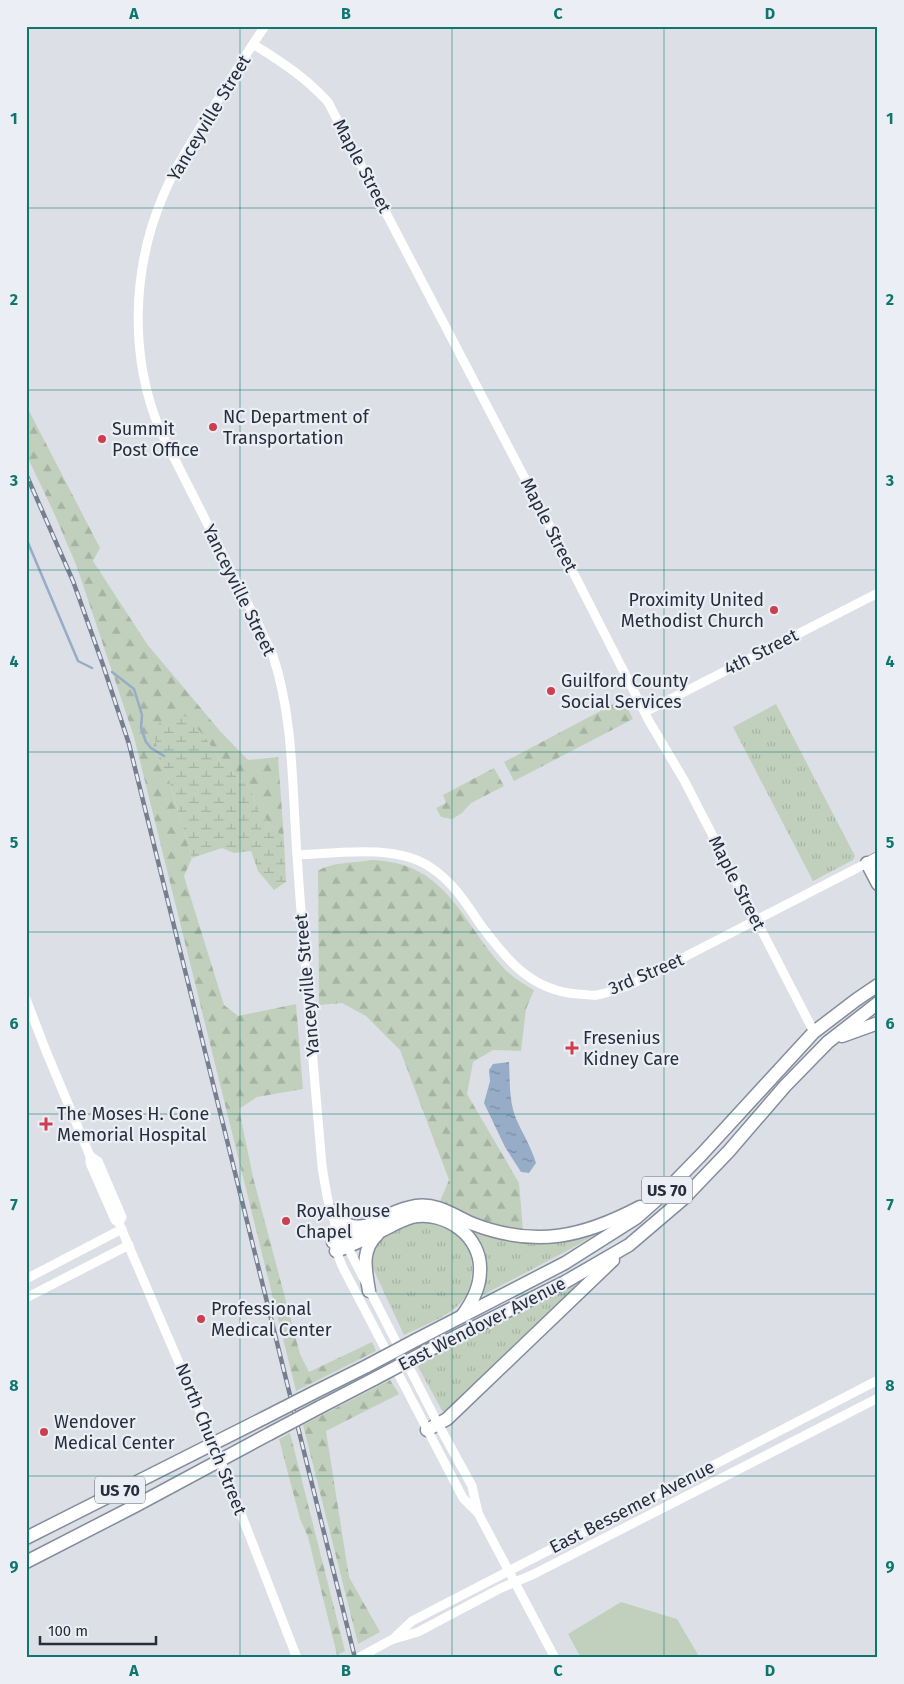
<svg xmlns="http://www.w3.org/2000/svg" width="904" height="1684" font-family="'Fira Sans',sans-serif">
  <defs>
    <pattern id="grass-tufts" width="24" height="20" patternUnits="userSpaceOnUse" patternTransform="scale(1.25)"><rect width="24" height="20" fill="#c1d0bd"/><path d="M3 7l-1-3M5 7V3M7 7l1-3M15 17l-1-3M17 17v-4M19 17l1-3" fill="none" stroke="#a6b3a3"/></pattern>
    <pattern id="forest-firs" width="22" height="20" patternUnits="userSpaceOnUse" patternTransform="scale(1.25)"><rect width="22" height="20" fill="#c1d0bd"/><path d="M5 1l3.5 6h-7zM16 11l3.5 6h-7z" fill="#a6b3a3"/></pattern>
    <pattern id="wetland-marsh" width="20" height="14" patternUnits="userSpaceOnUse" patternTransform="scale(1.25)"><rect width="20" height="14" fill="#c1d0bd"/><path d="M1 5h8M5 5V1M11 12h8M15 12V8" fill="none" stroke="#a6b3a3"/></pattern>
    <pattern id="water-ripples" width="26" height="14" patternUnits="userSpaceOnUse" patternTransform="scale(1.25)"><rect width="26" height="14" fill="#96acc7"/><path d="M2 4q2-2 4 0t4 0M15 11q2-2 4 0t4 0" fill="none" stroke="#7a8ca3"/></pattern>
  </defs>
  <rect width="100%" height="100%" fill="#dce0e6"/>
  <!-- grass -->
  <g fill="url(#grass-tufts)">
    <path d="M776,704l79,152 -2,4 -40,21 -80,-154z"/>
    <path d="M424,1219c8,3 18,5 26,9 25,12 28,50 13,72 -11,15 -42,27 -59,35l-34,-73c7,-34 24,-33 54,-43z"/>
    <path d="M465,1224l15,7h122l-39,22 -88,46 8,-24z"/>
    <path d="M592,1273l-143,135 -6,4 -26,-47z"/>
  </g>
  <!-- forest -->
  <g fill="url(#forest-firs)">
    <path d="M26,405l74,143 -7,13 54,83 73,87 28,29 30,-3 6,82 -27,-30 -5,-18 -30,-28 -17,-26 -46,22 9,18 24,81 -8,18 40,129 14,11 58,-12 7,85 -46,8 -18,12 14,68 47,177 9,18 63,-30 4,9 -80,40 -162,-654 -57,-170 -23,-54 -28,-59z"/>
    <path d="M623,699l10,20 -119,62 -10,-19z"/>
    <path d="M494,768l10,18 -33,17 -9,10 -10,6 -11,-2 -5,-9 10,-5 -3,-8z"/>
    <path d="M371,860c74,2 88,57 130,105 9,11 21,18 33,25l-8,19 -5,42 -28,-1 -20,12 -6,32 52,89 4,47c-18,-2 -38,-6 -55,-14 -10,-4 -18,-11 -28,-15l9,-21 -49,-130 -34,-34 -24,-13 -23,2 -1,-134c12,-9 38,-8 53,-11z"/>
    <path d="M390,1380l9,14 -73,37 23,146 31,55 -22,12 -55,-219z"/>
    <path d="M290,1433l55,218 -8,4 -29,-118 -8,-18 -21,-80z"/>
  </g>
  <!-- wetland -->
  <path fill="url(#wetland-marsh)" d="M186,716l19,21 17,26 30,28 5,18 27,30 2,43 -12,8 -16,-19 -7,-20 -17,2 -12,-5 -30,10 -24,-81 -9,-18 -5,-26 5,-10z"/>
  <!-- pitch -->
  <path fill="#c1d0bd" d="M621,1602l56,17 23,39h-119l-13,-24z"/>
  <!-- water -->
  <path fill="url(#water-ripples)" d="M509,1062c1,18 0,37 6,54 7,17 16,30 21,47l-7,10 -8,-1 -16,-25 -21,-44 6,-22 -1,-11 4,-6z"/>
  <g fill="none" stroke-linecap="round" stroke-linejoin="round">
    <!-- stream -->
    <g stroke="#96acc7" stroke-width="2.5">
      <path d="M26,538l52,123 14,7"/>
      <path d="M112,672l22,17 8,26 -1,13 5,14 5,6 13,8"/>
    </g>
    <defs>
      <path id="primary" d="M867,863l11,-6"/>
      <g id="highway">
        <path d="M867,863l11,21"/>
        <path d="M842,1036l36,-13"/>
        <path d="M331,1210c12,11 15,19 33,16"/>
        <path d="M333,1242c26,-10 55,-31 83,-36 22,-3 38,10 57,18 63,24 110,13 167,-17"/>
        <path d="M336,1251c15,-5 30,-13 45,-20 10,-5 20,-11 31,-14 33,-7 70,19 68,54 0,16 -9,33 -18,45"/>
        <path d="M369,1291c-3,-20 -9,-40 8,-56"/>
        <path d="M416,1340l149,-77 71,-45 26,-23 40,-41 112,-122 42,-32 22,-15"/>
        <path d="M423,1353l142,-71 64,-37 54,-46 46,-48 56,-65 43,-44 50,-39"/>
        <path d="M317,1391l50,-25"/>
        <path d="M320,1407l54,-28"/>
        <path d="M427,1430l20,-11 166,-159"/>
        <path d="M26,1538l238,-120"/>
        <path d="M26,1562l109,-56 134,-72"/>
      </g>
    </defs>
    <!-- primary casing -->
    <use href="#primary" stroke="#9ba4b2" stroke-width="12"/>
    <!-- highway casing -->
    <use href="#highway" stroke="#838d9d" stroke-width="15"/>
    <!-- secondary -->
    <g stroke="#fff" stroke-width="9">
      <path d="M265,26c-17,25 -33,51 -49,77 -19,30 -39,60 -53,93 -31,73 -34,160 -3,234l100,198c4,9 9,18 13,28 21,63 19,133 24,199 7,104 16,207 25,311 4,25 7,51 21,72l95,186 34,62 6,27"/>
      <path d="M253,44c29,18 52,33 75,58l215,411 106,208 35,59 130,252"/>
      <path d="M645,712l233,-119"/>
      <path d="M297,855c40,-2 99,-11 133,12 22,14 36,36 50,57 26,35 51,67 98,70 6,0 13,2 19,1 11,-2 22,-6 33,-10l237,-122"/>
      <path d="M26,999l20,52 44,105v7l25,57 4,3 5,12 90,209 83,214"/>
      <path d="M90,1156l8,5 24,56 -3,6"/>
      <path d="M335,1225l-2,17 9,24 121,232 15,15 77,145"/>
      <path d="M26,1279l96,-50"/>
      <path d="M26,1298l103,-53"/>
      <path d="M395,1637l17,-16 466,-241"/>
      <path d="M358,1658l33,-18 27,-8 83,-44 33,-14 344,-176"/>
    </g>
    <!-- primary -->
    <use href="#primary" stroke="#fff" stroke-width="10"/>
    <!-- highway -->
    <use href="#highway" stroke="#fff" stroke-width="12"/>
    <defs>
      <path id="rail" d="M26,474l47,107 30,84 26,79 226,914"/>
    </defs>
    <!-- rail casing -->
    <use href="#rail" stroke="#757f90" stroke-width="4.5"/>
    <!-- rail -->
    <use href="#rail" stroke="#ebeef4" stroke-width="2.5" stroke-dasharray="8" stroke-linecap="butt"/>
    <defs>
      <g id="highway-bridge">
        <path d="M367,1366l49,-26"/>
        <path d="M374,1379l49,-26"/>
        <path d="M264,1418l53,-27"/>
        <path d="M269,1434l51,-27"/>
      </g>
    </defs>
    <!-- highway-bridge casing -->
    <use href="#highway-bridge" stroke="#838d9d" stroke-width="15" stroke-linecap="butt"/>
    <!-- highway-bridge -->
    <use href="#highway-bridge" stroke="#fff" stroke-width="12"/>
  </g>
  <!-- grid -->
  <path fill="none" stroke="#0f766e" stroke-width="1" stroke-opacity="0.55" d="M240,26v1632M452,26v1632M664,26v1632M26,208h852M26,390h852M26,570h852M26,752h852M26,932h852M26,1114h852M26,1294h852M26,1476h852"/>
  <!-- markers -->
  <g fill="#cd3f50" stroke="#ebeef4" stroke-width="2">
    <circle cx="213" cy="427" r="5"/>
    <circle cx="102" cy="439" r="5"/>
    <circle cx="774" cy="610" r="5"/>
    <circle cx="551" cy="691" r="5"/>
    <path d="M569.5 1040.5h5v5h5v5h-5v5h-5v-5h-5v-5h5z"/>
    <path d="M43.5 1116.5h5v5h5v5h-5v5h-5v-5h-5v-5h5z"/>
    <circle cx="286" cy="1221" r="5"/>
    <circle cx="201" cy="1319" r="5"/>
    <circle cx="44" cy="1432" r="5"/>
  </g>
  <g text-anchor="middle" dominant-baseline="central" stroke-width="4.5" stroke-linejoin="round" paint-order="stroke">
    <!-- shield labels -->
    <g fill="#ebeef4" stroke="#616773" stroke-width="1">
      <rect x="642" y="1176.5" width="50" height="27" rx="4"/>
      <rect x="95" y="1476.5" width="50" height="27" rx="4"/>
    </g>
    <g font-size="16" font-weight="bold" fill="#262d3c">
      <text x="667" y="1190">US 70</text>
      <text x="120" y="1490">US 70</text>
    </g>
    <!-- street labels -->
    <g font-size="18" fill="#262d3c" stroke="#ebeef4">
      <text transform="translate(209 118) rotate(-59)">Yanceyville Street</text>
      <text transform="translate(362 166) rotate(62)">Maple Street</text>
      <text transform="translate(549 525) rotate(63)">Maple Street</text>
      <text transform="translate(239 590) rotate(64)">Yanceyville Street</text>
      <text transform="translate(761 652) rotate(-27)">4th Street</text>
      <text transform="translate(737 883) rotate(63)">Maple Street</text>
      <text transform="translate(646 974) rotate(-23)">3rd Street</text>
      <text transform="translate(307 985) rotate(-95)">Yanceyville Street</text>
      <text transform="translate(482 1324) rotate(-27)">East Wendover Avenue</text>
      <text transform="translate(211 1439) rotate(68)">North Church Street</text>
      <text transform="translate(632 1507) rotate(-27)">East Bessemer Avenue</text>
    </g>
    <!-- poi labels -->
    <g font-size="18" fill="#262d3c" stroke="#ebeef4" text-anchor="start">
      <text x="223" y="417">NC Department of<tspan x="223" dy="21">Transportation</tspan></text>
      <text x="112" y="429">Summit<tspan x="112" dy="21">Post Office</tspan></text>
      <text x="764" y="600" text-anchor="end">Proximity United<tspan x="764" dy="21">Methodist Church</tspan></text>
      <text x="561" y="681">Guilford County<tspan x="561" dy="21">Social Services</tspan></text>
      <text x="583" y="1038">Fresenius<tspan x="583" dy="21">Kidney Care</tspan></text>
      <text x="57" y="1114">The Moses H. Cone<tspan x="57" dy="21">Memorial Hospital</tspan></text>
      <text x="296" y="1211">Royalhouse<tspan x="296" dy="21">Chapel</tspan></text>
      <text x="211" y="1309">Professional<tspan x="211" dy="21">Medical Center</tspan></text>
      <text x="54" y="1422">Wendover<tspan x="54" dy="21">Medical Center</tspan></text>
    </g>
  </g>
  <!-- border -->
  <rect width="904" height="1684" fill="none" stroke="#ebeef4" stroke-width="55"/>
  <!-- scale -->
  <path d="M40 1636v8h116v-8" fill="none" stroke="#262d3c" stroke-width="2.5"/>
  <text x="48" y="1636" font-size="15" fill="#262d3c" stroke="#ebeef4" stroke-width="4" paint-order="stroke">100 m</text>
  <rect x="28" y="28" width="848" height="1628" fill="none" stroke="#0f766e" stroke-width="2"/>
  <g font-size="16" text-anchor="middle" font-weight="bold" fill="#0f766e">
    <text x="134" y="19">A</text>
    <text x="346" y="19">B</text>
    <text x="558" y="19">C</text>
    <text x="770" y="19">D</text>
    <text x="14" y="124">1</text>
    <text x="890" y="124">1</text>
    <text x="14" y="305">2</text>
    <text x="890" y="305">2</text>
    <text x="14" y="486">3</text>
    <text x="890" y="486">3</text>
    <text x="14" y="667">4</text>
    <text x="890" y="667">4</text>
    <text x="14" y="848">5</text>
    <text x="890" y="848">5</text>
    <text x="14" y="1029">6</text>
    <text x="890" y="1029">6</text>
    <text x="14" y="1210">7</text>
    <text x="890" y="1210">7</text>
    <text x="14" y="1391">8</text>
    <text x="890" y="1391">8</text>
    <text x="14" y="1572">9</text>
    <text x="890" y="1572">9</text>
    <text x="134" y="1676">A</text>
    <text x="346" y="1676">B</text>
    <text x="558" y="1676">C</text>
    <text x="770" y="1676">D</text>
  </g>
</svg>
